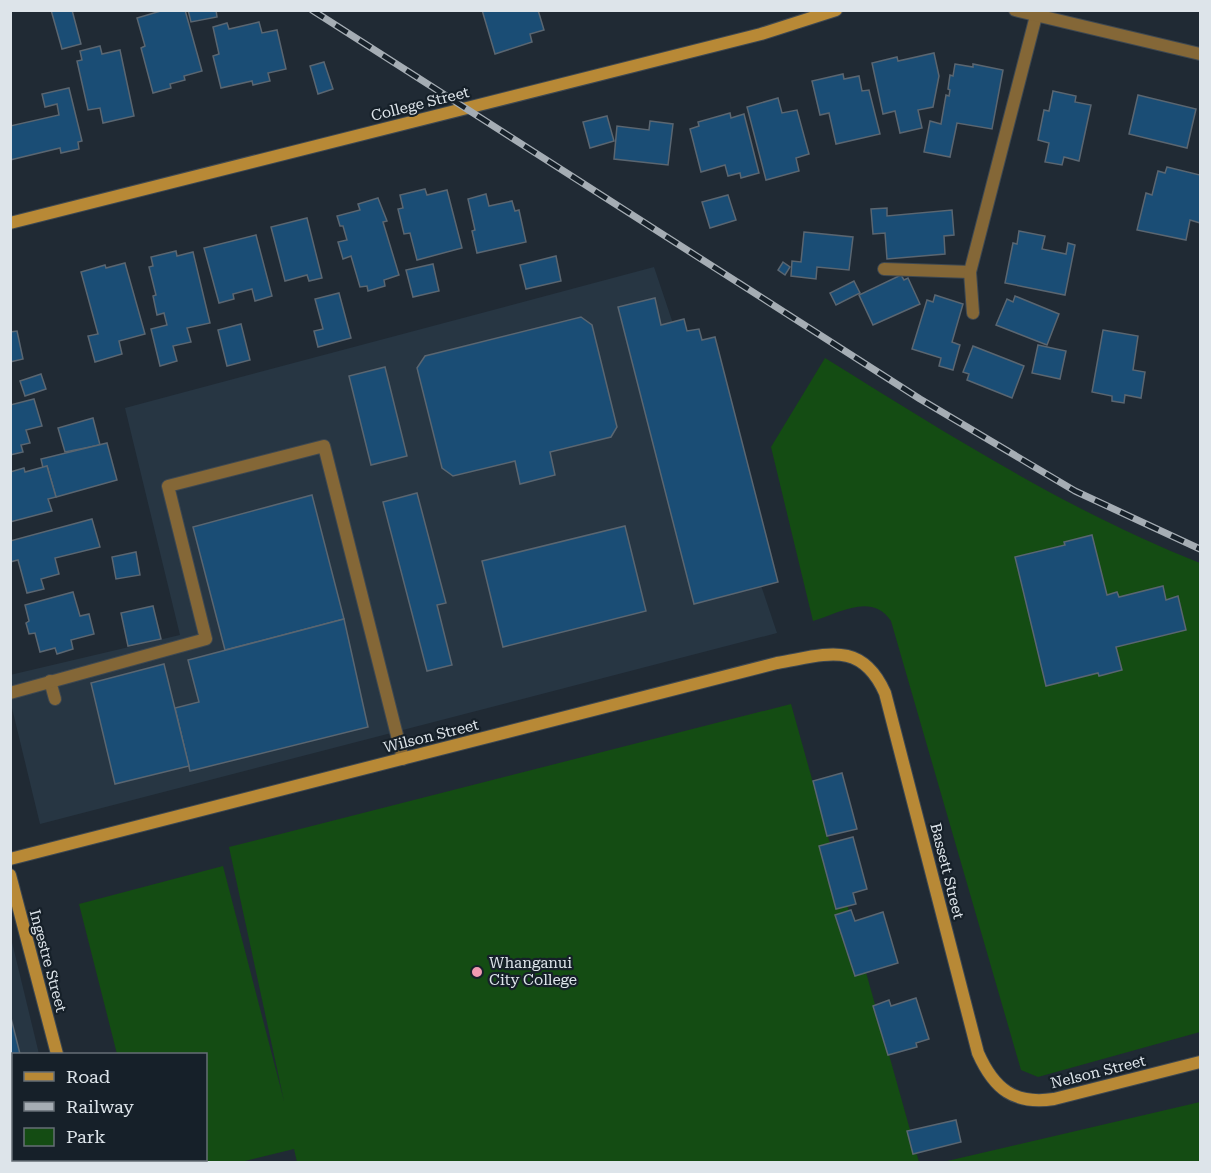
<svg xmlns="http://www.w3.org/2000/svg" width="1211" height="1173" font-family="'Roboto Serif',serif">
  <rect width="100%" height="100%" fill="#202a34"/>
  <!-- built -->
  <g fill="#273643">
    <path d="M654,267l123,366 -737,191 -29,-120 -1,-29 170,-40 -55,-227z"/>
    <path d="M10,934l29,120h-25l-1,39 -2,1z"/>
  </g>
  <!-- green -->
  <g fill="#144c13">
    <path d="M825,358c121,75 243,153 375,205v469l-162,45 -17,-7 -130,-449c-19,-29 -52,-8 -78,0l-42,-174z"/>
    <path d="M791,704l128,458h-622l-3,-13 -53,13h-96l-1,-2h62v-106h-89l-38,-150 144,-38 61,235 -55,-254z"/>
    <path d="M1200,1102v60h-257z"/>
  </g>
  <!-- building -->
  <g fill="#1a4d75" stroke="#5a6671" stroke-width="1.5">
    <path d="M51,10h21l9,34 -19,5z"/>
    <path d="M164,10h21l17,61 -18,5 1,4 -15,4 1,4 -18,5 -12,-45 4,-2 -8,-28z"/>
    <path d="M188,10h28l1,7 -26,5z"/>
    <path d="M482,10h56l6,20 -14,4 2,8 -37,12z"/>
    <path d="M259,22l3,11 15,-3 9,39 -18,4 2,8 -17,4 -1,-4 -31,7 -8,-32 6,-2 -6,-27 14,-4 2,6z"/>
    <path d="M100,46l2,8 18,-4 14,66 -31,7 -3,-15 -12,2 -11,-49 5,-1 -2,-9z"/>
    <path d="M934,53l5,23 -6,31 -15,3 4,18 -22,5 -5,-22 -12,3 -11,-51 25,-6 1,4z"/>
    <path d="M324,62l9,27 -15,5 -8,-28z"/>
    <path d="M955,64l18,3v-3l30,6 -11,59 -35,-6 -7,34 -26,-5 6,-31 11,3 5,-29 3,1 1,-6 -2,-1 2,-14 3,1z"/>
    <path d="M843,74l1,5 15,-3 3,15 7,-1 11,44 -44,10 -7,-31 -9,2 -8,-34z"/>
    <path d="M69,88l13,53 -4,1 1,7 -18,4 -1,-5 -50,12v-34l49,-11 -2,-11 -12,3 -3,-13z"/>
    <path d="M1053,91l23,5 -1,6 16,3 -12,56 -15,-4 -2,8 -17,-3 4,-19 -11,-3 6,-30 5,1z"/>
    <path d="M1138,95l58,14 -9,39 -58,-14z"/>
    <path d="M778,98l4,15 15,-3 12,44 -13,4 3,13 -33,9 -19,-73z"/>
    <path d="M730,113l1,5 13,-4 15,59 -18,5 -1,-5 -12,3 -3,-11 -24,7 -11,-43 9,-3 -1,-4z"/>
    <path d="M607,116l7,25 -24,7 -7,-26z"/>
    <path d="M650,121l23,3 -5,41 -54,-6 3,-33 32,4z"/>
    <path d="M1167,167l33,8v48l-10,-3 -4,20 -49,-10 9,-37 6,2 6,-24 7,2z"/>
    <path d="M425,189l2,6 20,-5 15,58 -45,12 -7,-27 -6,1 -6,-25 5,-1 -3,-13z"/>
    <path d="M486,194l3,12 23,-5 3,10 4,-1 7,32 -49,11 -5,-22 3,-1 -7,-31z"/>
    <path d="M728,195l8,25 -26,8 -8,-26z"/>
    <path d="M378,198l9,23 -4,1 16,53 -15,5 1,6 -17,5 -1,-5 -7,1 -9,-31 -8,3 -5,-17 9,-2 -4,-14h-3l-3,-10 23,-6 -2,-6z"/>
    <path d="M887,208v8l65,-6 2,25 -10,1 1,18 -58,5 -2,-26 -12,1 -2,-25z"/>
    <path d="M307,218l15,60 -13,3 -2,-6 -22,6 -14,-54z"/>
    <path d="M1019,231l26,5 -3,13 24,5 2,-11 7,2 -10,50 -60,-12 8,-40 4,1z"/>
    <path d="M804,232l49,5 -4,33 -32,-3 -1,12 -25,-3 1,-15 9,1z"/>
    <path d="M256,235l16,61 -17,5 -3,-12 -19,5 1,5 -15,4 -15,-55z"/>
    <path d="M176,251l1,5 16,-4 17,71 -23,5 4,14 -18,4 4,15 -17,5 -9,-37 16,-4 -3,-12 -7,2 -4,-19 3,-1 -7,-28 4,-1 -2,-9z"/>
    <path d="M556,256l5,25 -35,8 -6,-24z"/>
    <path d="M783,262l7,5 -5,8 -7,-5z"/>
    <path d="M125,263l20,71 -26,7 3,13 -27,8 -7,-26 10,-2 -17,-62 24,-7 1,3z"/>
    <path d="M433,264l6,27 -26,6 -7,-27z"/>
    <path d="M901,275l3,5 4,-2 12,26 -47,21 -14,-30z"/>
    <path d="M854,281l6,12 -24,12 -6,-12z"/>
    <path d="M339,293l12,45 -33,9 -4,-16 9,-2 -8,-30z"/>
    <path d="M935,295l28,9 -11,38 8,3 -7,25 -14,-4 2,-8 -29,-9 15,-49 6,2z"/>
    <path d="M1015,296l44,18 -12,31 -51,-20 11,-26 6,3z"/>
    <path d="M655,298l6,27 23,-6 3,12 12,-2 3,11 13,-3 63,245 -84,22 -76,-297z"/>
    <path d="M581,317l11,8 25,102 -6,10 -61,15 5,23 -35,9 -5,-23 -62,15 -11,-8 -25,-100 8,-12z"/>
    <path d="M241,324l9,36 -23,6 -9,-36z"/>
    <path d="M1103,330l35,6 -5,34 12,2 -4,26 -16,-3 -1,8 -12,-2v-5l-20,-4z"/>
    <path d="M17,331l6,28 -13,3v-30z"/>
    <path d="M1038,345l28,6 -6,28 -28,-6z"/>
    <path d="M973,346l51,20 -12,32 -45,-18 2,-6 -6,-2z"/>
    <path d="M385,367l22,89 -36,9 -22,-89z"/>
    <path d="M41,374l5,15 -21,7 -5,-15z"/>
    <path d="M34,399l8,27 -16,4 4,13 -9,2 2,7 -13,3v-50z"/>
    <path d="M93,418l7,27 -35,7 -7,-24z"/>
    <path d="M107,443l10,37 -61,17 -9,-31 -4,2 -2,-9z"/>
    <path d="M47,466l9,31 -8,2 4,12 -42,11v-50l14,-4 1,4z"/>
    <path d="M417,493l29,110 -9,2 15,60 -25,6 -44,-169z"/>
    <path d="M312,495l32,124 -119,31 -32,-123z"/>
    <path d="M92,519l8,28 -45,11 4,16 -18,5 3,10 -17,4 -9,-33 -8,2v-21z"/>
    <path d="M625,526l21,85 -143,36 -21,-86z"/>
    <path d="M1092,535l15,60 10,-3 2,5 44,-11 3,14 12,-4 8,34 -70,17 6,23 -23,6 -1,-3 -52,13 -31,-129 50,-12 -1,-3z"/>
    <path d="M136,552l4,23 -24,4 -4,-22z"/>
    <path d="M73,592l7,24 9,-2 5,20 -23,6 2,9 -16,5 -2,-6 -15,4 -5,-19 -6,1 -3,-11 3,-2 -4,-16z"/>
    <path d="M153,606l8,33 -33,7 -7,-33z"/>
    <path d="M344,619l24,108 -178,44 -15,-63 24,-6 -11,-42z"/>
    <path d="M164,664l25,102 -74,18 -24,-101z"/>
    <path d="M842,773l15,56 -30,7 -14,-55z"/>
    <path d="M853,837l14,52 -14,4 3,11 -20,5 -17,-63z"/>
    <path d="M851,910l4,11 28,-9 15,51 -43,13 -20,-61z"/>
    <path d="M916,998l13,41 -13,4 1,4 -29,8 -15,-49 16,-6 2,6z"/>
    <path d="M10,1014l10,40h-6v16l-4,1z"/>
    <path d="M956,1120l5,22 -48,12 -6,-23z"/>
    <path d="M14,1143v17h38v1l-42,1v-18z"/>
  </g>
  <g fill="none" stroke-linecap="round" stroke-linejoin="round">
    <defs>
      <g id="lane">
        <path d="M884,269l86,3"/>
        <path d="M973,313l-3,-41 66,-256"/>
        <path d="M50,681l5,18"/>
        <path d="M10,693l196,-54 -38,-153 156,-40 79,313"/>
      </g>
      <g id="street">
        <path d="M1015,10l185,44"/>
        <path d="M10,1116h4"/>
      </g>
      <g id="secondary">
        <path d="M10,223l751,-189 75,-24"/>
        <path d="M10,859l767,-196c48,-8 84,-24 108,30l93,360c16,36 36,52 76,46l146,-37"/>
        <path d="M10,875l47,179"/>
        <path d="M85,1160l1,2"/>
      </g>
    </defs>
    <!-- lane casing -->
    <use href="#lane" stroke="#3e4851" stroke-width="14"/>
    <!-- street casing -->
    <use href="#street" stroke="#3e4851" stroke-width="14"/>
    <!-- secondary casing -->
    <use href="#secondary" stroke="#3e4851" stroke-width="14"/>
    <!-- lane -->
    <use href="#lane" stroke="#846737" stroke-width="12"/>
    <!-- street -->
    <use href="#street" stroke="#846737" stroke-width="12"/>
    <!-- secondary -->
    <use href="#secondary" stroke="#b88936" stroke-width="12"/>
    <defs>
      <path id="rail" d="M312,10l608,389 155,92 125,58"/>
    </defs>
    <!-- rail casing -->
    <use href="#rail" stroke="#a5adb4" stroke-width="7"/>
    <!-- rail -->
    <use href="#rail" stroke="#162029" stroke-width="4.5" stroke-dasharray="14" stroke-linecap="butt"/>
  </g>
  <!-- markers -->
  <circle fill="#f19ab2" stroke="#162029" stroke-width="2" cx="477" cy="972" r="6"/>
  <g text-anchor="middle" dominant-baseline="central" stroke-width="4.5" stroke-linejoin="round" paint-order="stroke">
    <!-- street labels -->
    <g font-size="15" fill="#dde4ea" stroke="#162029">
      <text transform="translate(420 104) rotate(-14)">College Street</text>
      <text transform="translate(431 736) rotate(-14)">Wilson Street</text>
      <text transform="translate(947 871) rotate(76)">Bassett Street</text>
      <text transform="translate(48 961) rotate(75)">Ingestre Street</text>
      <text transform="translate(1098 1072) rotate(-14)">Nelson Street</text>
    </g>
    <!-- poi labels -->
    <g font-size="15" fill="#dde4ea" stroke="#162029" text-anchor="start">
      <text x="489" y="963">Whanganui<tspan x="489" dy="17">City College</tspan></text>
    </g>
  </g>
  <!-- border -->
  <rect width="1211" height="1173" fill="none" stroke="#dde4ea" stroke-width="24"/>
  <!-- legend -->
  <rect x="12" y="1053" width="195" height="108" fill="#162029" stroke="#666e76" stroke-width="1.5"/>
  <rect x="24" y="1072" width="30" height="9" fill="#b88936" stroke="#666e76" stroke-width="1.5"/>
  <text x="66" y="1083" font-size="18" fill="#dde4ea">Road</text>
  <rect x="24" y="1102" width="30" height="9" fill="#a5adb4" stroke="#666e76" stroke-width="1.5"/>
  <text x="66" y="1113" font-size="18" fill="#dde4ea">Railway</text>
  <rect x="24" y="1128" width="30" height="18" fill="#144c13" stroke="#666e76" stroke-width="1.5"/>
  <text x="66" y="1143" font-size="18" fill="#dde4ea">Park</text>
</svg>
